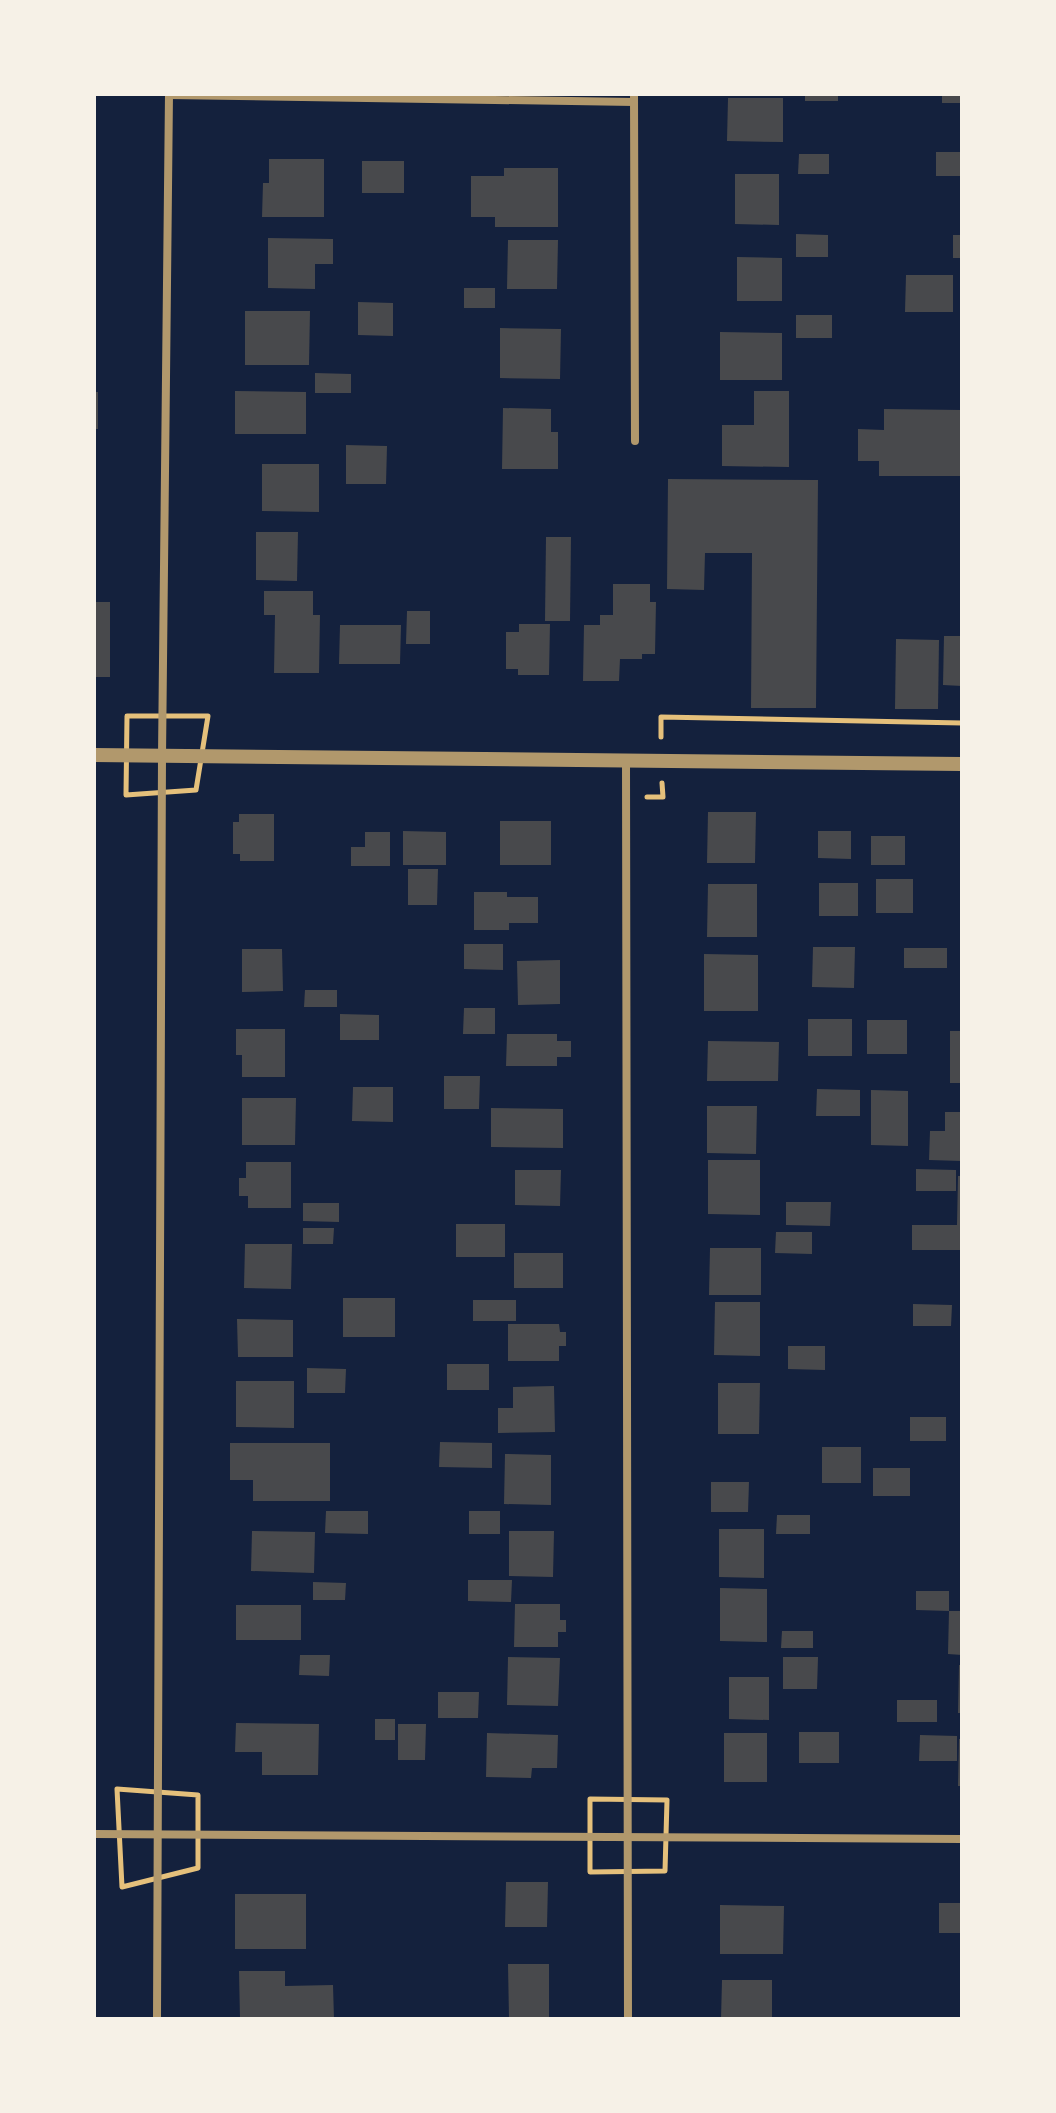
<svg xmlns="http://www.w3.org/2000/svg" width="1056" height="2113" font-family="Signika,sans-serif">
  <rect width="100%" height="100%" fill="#14213d"/>
  <!-- building -->
  <g fill="#48494c">
    <rect x="805" y="94" width="33" height="7"/>
    <rect x="942" y="94" width="20" height="9"/>
    <path d="M728,98h55v44l-56,-1z"/>
    <rect x="936" y="152" width="26" height="24"/>
    <path d="M799,154h30v20h-31z"/>
    <path d="M269,159h55v58h-62l1,-34h6z"/>
    <rect x="362" y="161" width="42" height="32"/>
    <path d="M504,168h54v59h-63v-10h-24v-41h33z"/>
    <path d="M735,174h44v51l-44,-1z"/>
    <path d="M796,234l32,1v22h-32z"/>
    <rect x="953" y="235" width="9" height="23"/>
    <path d="M268,238l65,1v25h-18v25l-47,-1z"/>
    <path d="M508,240h50l-1,49h-50z"/>
    <path d="M737,257l45,1v43h-45z"/>
    <path d="M906,275h47v37h-48z"/>
    <rect x="464" y="288" width="31" height="20"/>
    <path d="M358,302l35,1v33l-35,-1z"/>
    <path d="M245,311h65l-1,54h-64z"/>
    <rect x="796" y="315" width="36" height="23"/>
    <path d="M500,328l61,1 -1,50 -60,-1z"/>
    <path d="M720,332l62,1v47h-62z"/>
    <path d="M315,373l36,1v19h-36z"/>
    <path d="M235,391l71,1v42h-71z"/>
    <path d="M754,391h35v76l-67,-1v-41h32z"/>
    <rect x="94" y="392" width="4" height="37"/>
    <path d="M503,408l48,1v23h7v37h-56z"/>
    <path d="M884,409l78,1v66h-83v-15h-21v-32l26,1z"/>
    <path d="M346,445l41,1 -1,38h-40z"/>
    <path d="M262,464h57v48l-57,-1z"/>
    <path d="M668,479l150,1 -2,228h-65l1,-155h-47l-1,37 -37,-1z"/>
    <path d="M256,532h42l-1,49 -41,-1z"/>
    <path d="M546,537h25l-1,84h-25z"/>
    <path d="M613,584h37v18h6l-1,52h-13v5h-22l-1,22h-36l1,-56h16v-10h13z"/>
    <path d="M264,591h49v24h7l-1,58h-45l1,-58h-11z"/>
    <rect x="94" y="602" width="16" height="75"/>
    <path d="M407,611h23v33h-24z"/>
    <path d="M519,624h31l-1,51h-31v-6h-12v-37h13z"/>
    <path d="M340,625h61l-1,39h-61z"/>
    <path d="M944,636h18v50l-19,-1z"/>
    <path d="M896,639l43,1 -1,69h-43z"/>
    <path d="M708,812h48l-1,51h-48z"/>
    <path d="M239,814h35v47h-34v-7h-7v-32h6z"/>
    <rect x="500" y="821" width="51" height="44"/>
    <path d="M403,831l43,1v33h-43z"/>
    <path d="M818,831h33v28l-33,-1z"/>
    <path d="M365,832h25v34h-39v-19h14z"/>
    <rect x="871" y="836" width="34" height="29"/>
    <path d="M408,869h30l-1,36h-29z"/>
    <rect x="876" y="879" width="37" height="34"/>
    <rect x="819" y="883" width="39" height="33"/>
    <path d="M708,884h49v53h-50z"/>
    <path d="M474,892h33v5h31v26h-29v7h-35z"/>
    <path d="M464,944h39v26l-39,-1z"/>
    <path d="M813,947h42l-1,41 -42,-1z"/>
    <rect x="904" y="948" width="43" height="20"/>
    <path d="M242,949h40l1,42 -41,1z"/>
    <path d="M704,954l54,1v56h-54z"/>
    <path d="M560,960v44l-42,1 -1,-44z"/>
    <path d="M305,990h32v17h-33z"/>
    <path d="M464,1008h31v26h-32z"/>
    <path d="M340,1014l39,1v25h-39z"/>
    <rect x="808" y="1019" width="44" height="37"/>
    <rect x="867" y="1020" width="40" height="34"/>
    <path d="M236,1029h49v48h-43v-22h-6z"/>
    <rect x="950" y="1031" width="12" height="52"/>
    <path d="M507,1034h50v7h14v16h-14v9h-51z"/>
    <path d="M708,1041l71,1 -1,39h-71z"/>
    <path d="M444,1076h36l-1,33h-35z"/>
    <path d="M353,1087h40v35l-41,-1z"/>
    <path d="M817,1089l43,1v26h-44z"/>
    <path d="M871,1090l37,1v55l-37,-1z"/>
    <path d="M242,1098h54l-1,47h-53z"/>
    <path d="M707,1106h50l-1,48 -49,-1z"/>
    <path d="M491,1108l72,1v39l-72,-1z"/>
    <path d="M945,1112h17v49l-33,-1 1,-29h15z"/>
    <path d="M708,1160h52v55l-52,-1z"/>
    <path d="M246,1162h45v46h-43v-12h-9v-18h7z"/>
    <path d="M916,1169l40,1v21h-40z"/>
    <path d="M515,1170h46l-1,36 -45,-1z"/>
    <path d="M958,1176h4l-2,74h-48v-25h45z"/>
    <path d="M786,1202h45l-1,24 -44,-1z"/>
    <path d="M303,1203h36v19l-36,-1z"/>
    <rect x="456" y="1224" width="49" height="33"/>
    <path d="M303,1228h31l-1,16h-30z"/>
    <path d="M776,1232h36v22l-37,-1z"/>
    <path d="M245,1244h47l-1,45 -47,-1z"/>
    <path d="M710,1248h51v47h-52z"/>
    <rect x="514" y="1253" width="49" height="35"/>
    <rect x="343" y="1298" width="52" height="39"/>
    <rect x="473" y="1300" width="43" height="21"/>
    <path d="M715,1302h45v54l-46,-1z"/>
    <path d="M913,1304l39,1 -1,21h-38z"/>
    <path d="M237,1319l56,1v37h-55z"/>
    <path d="M508,1324h51l1,8h6v14h-7v15h-51z"/>
    <path d="M788,1346h37v24l-37,-1z"/>
    <rect x="447" y="1364" width="42" height="26"/>
    <path d="M307,1368l39,1 -1,24h-38z"/>
    <path d="M236,1381h58v47l-58,-1z"/>
    <path d="M718,1383h42l-1,51h-41z"/>
    <path d="M554,1386l1,46 -57,1v-25h15v-21z"/>
    <rect x="910" y="1417" width="36" height="24"/>
    <path d="M440,1442l52,1v25l-53,-1z"/>
    <path d="M230,1443h100v58h-77v-21h-23z"/>
    <rect x="822" y="1447" width="39" height="36"/>
    <path d="M505,1454l46,1v50l-47,-1z"/>
    <rect x="873" y="1468" width="37" height="28"/>
    <path d="M711,1482h38l-1,30h-37z"/>
    <path d="M326,1511h42v23l-43,-1z"/>
    <rect x="469" y="1511" width="31" height="23"/>
    <path d="M777,1515h33v19h-34z"/>
    <path d="M719,1529h45v49l-45,-1z"/>
    <path d="M252,1531l63,1 -1,41 -63,-2z"/>
    <path d="M509,1531h45l-1,46 -44,-1z"/>
    <path d="M468,1580h44l-1,22 -43,-1z"/>
    <path d="M313,1582l33,1 -1,17h-32z"/>
    <path d="M720,1588l47,1v53l-47,-1z"/>
    <path d="M916,1591h33v20l-33,-1z"/>
    <path d="M515,1604h45v16h6v12h-8v15h-44z"/>
    <rect x="236" y="1605" width="65" height="35"/>
    <path d="M949,1611h13v44l-14,-1z"/>
    <path d="M782,1631h31v17h-32z"/>
    <path d="M300,1655h30l-1,21 -30,-1z"/>
    <path d="M508,1657l52,1 -2,48 -51,-1z"/>
    <path d="M783,1657h35l-1,32h-34z"/>
    <path d="M959,1665h3v48h-4z"/>
    <path d="M729,1677h40v43l-40,-1z"/>
    <path d="M438,1692h41l-1,26h-40z"/>
    <rect x="897" y="1700" width="40" height="22"/>
    <rect x="375" y="1719" width="20" height="21"/>
    <path d="M236,1723l83,1 -1,51h-56v-23h-27z"/>
    <path d="M398,1724h28l-1,36h-27z"/>
    <rect x="799" y="1732" width="40" height="31"/>
    <path d="M487,1733l71,2 -1,33h-25l-1,10 -45,-1z"/>
    <rect x="724" y="1733" width="43" height="49"/>
    <path d="M920,1735l37,1v25h-38z"/>
    <path d="M959,1739h3v47h-4z"/>
    <path d="M506,1882h42l-1,45h-42z"/>
    <rect x="235" y="1894" width="71" height="55"/>
    <rect x="939" y="1903" width="23" height="30"/>
    <path d="M720,1905l64,1 -1,48h-63z"/>
    <path d="M508,1964h41v55h-40z"/>
    <path d="M239,1971h46v15l48,-1 1,34h-94z"/>
    <path d="M722,1980h50v39h-51z"/>
  </g>
  <g fill="none" stroke-linecap="round" stroke-linejoin="round">
    <!-- path -->
    <g stroke="#e5c07b" stroke-width="5">
      <path d="M127,716h81l-12,74 -70,5z"/>
      <path d="M661,737v-20l301,6"/>
      <path d="M647,797h16l-1,-14"/>
      <path d="M117,1789l81,6v73l-76,19z"/>
      <path d="M590,1799l77,1 -2,71 -75,1z"/>
    </g>
    <!-- minor -->
    <g stroke="#b1986c" stroke-width="8">
      <path d="M634,94l1,347"/>
      <path d="M169,95l465,7"/>
      <path d="M626,761l2,1258"/>
      <path d="M94,1834l868,5"/>
      <path d="M157,2019l5,-1263 7,-662"/>
    </g>
    <!-- tertiary -->
    <path stroke="#b1986c" stroke-width="14" d="M94,755l868,9"/>
  </g>
  <!-- border -->
  <rect width="1056" height="2113" fill="none" stroke="#f6f1e7" stroke-width="192"/>
</svg>
